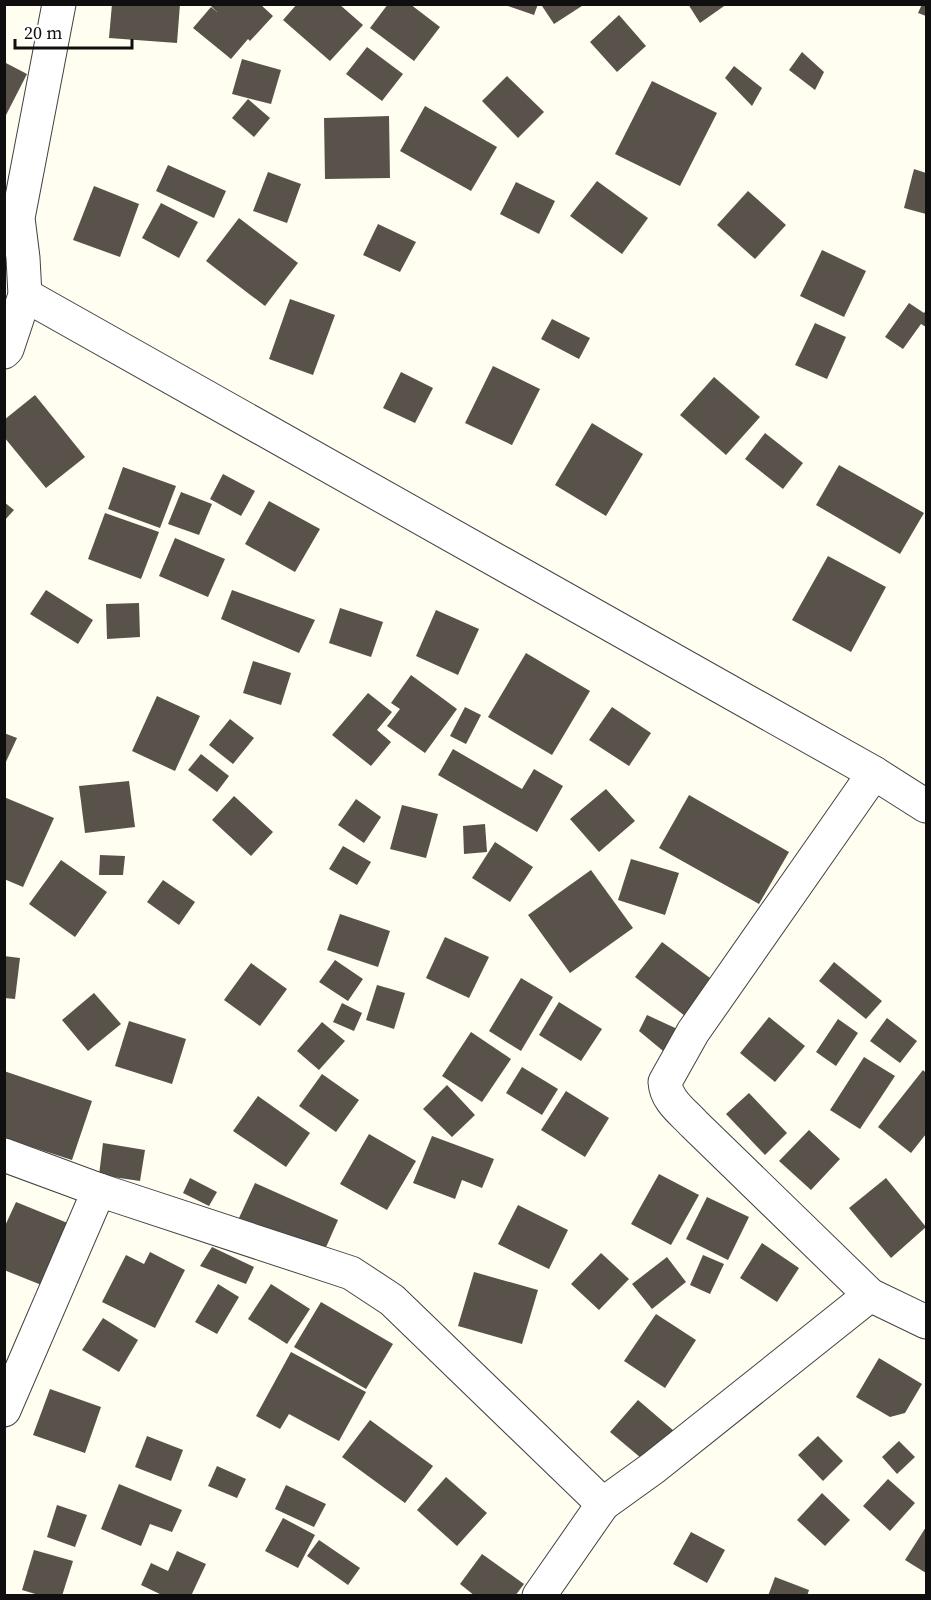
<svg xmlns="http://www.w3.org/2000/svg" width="931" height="1600" font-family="'Source Serif 4',serif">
  <rect width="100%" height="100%" fill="#fffef1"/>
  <!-- building -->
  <g fill="#59524b">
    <path d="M112,4h68l-3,39 -68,-5z"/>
    <path d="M209,4h51l13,12 -23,25 -2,-2 -17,20 -38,-31 18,-21 6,5z"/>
    <path d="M297,4h42l24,21 -33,36 -47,-41z"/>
    <path d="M388,4h22l30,23 -26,34 -44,-33z"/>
    <path d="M502,4h36l-4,11z"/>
    <path d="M545,4h40l-31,20 -12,-18z"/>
    <path d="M688,4h39l-27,19z"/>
    <path d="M922,4h4v12l-8,-3z"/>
    <path d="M619,15l27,31 -29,26 -27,-30z"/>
    <path d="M367,47l36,27 -21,27 -36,-27z"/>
    <path d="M802,52l22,20 -9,18 -26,-20z"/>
    <path d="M242,59l39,11 -10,34 -39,-10z"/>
    <path d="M4,62l23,12 -23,45z"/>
    <path d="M734,66l28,22 -10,18 -27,-28z"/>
    <path d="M507,76l37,36 -26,26 -36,-37z"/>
    <path d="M652,81l65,32 -37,73 -65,-32z"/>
    <path d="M248,99l22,19 -16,19 -22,-19z"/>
    <path d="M425,106l72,41 -26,44 -71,-40z"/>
    <path d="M389,116l1,62 -65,1 -1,-61z"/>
    <path d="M168,165l58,26 -12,27 -58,-27z"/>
    <path d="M914,169l12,4v41l-22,-6z"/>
    <path d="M268,172l33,12 -14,39 -34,-12z"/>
    <path d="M597,181l51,37 -26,36 -52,-38z"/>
    <path d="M516,182l39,19 -16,33 -39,-20z"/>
    <path d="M94,186l45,18 -19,53 -47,-17z"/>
    <path d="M748,191l38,34 -31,34 -38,-34z"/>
    <path d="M161,203l37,19 -19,36 -37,-20z"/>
    <path d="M239,218l59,45 -33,43 -59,-45z"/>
    <path d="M378,224l38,18 -16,30 -37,-17z"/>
    <path d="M822,250l44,21 -22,46 -44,-21z"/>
    <path d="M290,299l45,16 -22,60 -44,-16z"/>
    <path d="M909,303l15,10 2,-3v17l-5,-3 -18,25 -18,-12z"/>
    <path d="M552,319l38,19 -11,21 -38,-20z"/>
    <path d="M815,323l31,14 -19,42 -32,-14z"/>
    <path d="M493,366l47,23 -28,56 -47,-22z"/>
    <path d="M401,372l32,16 -18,35 -32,-15z"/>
    <path d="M714,377l46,40 -34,38 -46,-40z"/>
    <path d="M35,395l50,62 -39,31 -42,-51v-17z"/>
    <path d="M592,423l51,31 -37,62 -51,-31z"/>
    <path d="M765,433l38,30 -20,26 -38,-30z"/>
    <path d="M839,465l85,48 -24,41 -84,-49z"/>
    <path d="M123,467l53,19 -16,42 -52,-19z"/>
    <path d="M223,474l32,17 -14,25 -31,-17z"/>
    <path d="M181,492l31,12 -13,31 -31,-11z"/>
    <path d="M269,501l51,28 -25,43 -50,-28z"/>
    <path d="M4,502l10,8 -10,11z"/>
    <path d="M105,513l54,19 -18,47 -53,-20z"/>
    <path d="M175,538l50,21 -17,38 -49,-21z"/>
    <path d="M828,556l58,31 -35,65 -59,-32z"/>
    <path d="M46,590l47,30 -15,24 -48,-30z"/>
    <path d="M232,590l83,30 -16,33 -78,-34z"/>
    <path d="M139,603l1,34 -33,2 -1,-35z"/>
    <path d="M340,608l43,14 -12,35 -42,-14z"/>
    <path d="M436,610l43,19 -21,46 -42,-19z"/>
    <path d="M526,653l64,38 -38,64 -64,-38z"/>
    <path d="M253,661l38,12 -10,32 -38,-12z"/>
    <path d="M411,675l46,34 -32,44 -38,-27 13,-17 -9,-6z"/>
    <path d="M368,693l24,19 -15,18 14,12 -20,24 -39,-31z"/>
    <path d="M157,696l43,20 -25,55 -43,-20z"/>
    <path d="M465,707l16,8 -15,29 -16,-8z"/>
    <path d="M612,707l39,26 -22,33 -40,-26z"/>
    <path d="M230,719l24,19 -21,26 -24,-19z"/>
    <path d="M4,733l13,5 -13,28z"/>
    <path d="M453,749l69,40 12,-20 29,17 -26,46 -99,-57z"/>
    <path d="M201,754l28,22 -12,16 -29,-22z"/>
    <path d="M129,781l6,46 -50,6 -6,-47z"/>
    <path d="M606,789l29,32 -36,31 -29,-33z"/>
    <path d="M689,795l100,57 -30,52 -100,-56z"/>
    <path d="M234,796l39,36 -22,24 -39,-36z"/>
    <path d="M4,797l50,21 -31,69 -19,-8z"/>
    <path d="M356,799l25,18 -17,26 -26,-18z"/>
    <path d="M402,805l36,9 -12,44 -36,-9z"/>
    <path d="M485,824l2,28 -23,2 -1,-28z"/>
    <path d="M495,842l38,25 -23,35 -38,-24z"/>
    <path d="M343,846l28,16 -14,23 -28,-16z"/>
    <path d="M100,855l25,1 -2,19h-24z"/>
    <path d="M631,859l48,14 -14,42 -47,-15z"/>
    <path d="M61,860l46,32 -32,45 -46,-33z"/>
    <path d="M591,870l42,58 -63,45 -42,-58z"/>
    <path d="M163,880l32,22 -16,23 -32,-23z"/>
    <path d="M340,914l50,17 -12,36 -51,-17z"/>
    <path d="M445,937l44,20 -20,41 -43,-20z"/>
    <path d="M662,942l60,45 -28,36 -59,-46z"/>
    <path d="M4,956l16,2 -5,41 -11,-1z"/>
    <path d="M335,960l28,19 -15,22 -29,-19z"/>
    <path d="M834,962l48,39 -16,18 -47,-38z"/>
    <path d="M251,963l36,26 -27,37 -36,-26z"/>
    <path d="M521,978l32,19 -32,54 -32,-20z"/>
    <path d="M377,985l28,8 -11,36 -28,-9z"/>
    <path d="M94,993l27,31 -33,27 -26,-31z"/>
    <path d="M559,1002l43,27 -21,32 -42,-26z"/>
    <path d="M342,1003l20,10 -8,18 -21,-9z"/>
    <path d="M647,1015l39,18 -12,27 -35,-29z"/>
    <path d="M769,1017l36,29 -30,36 -35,-29z"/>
    <path d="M887,1018l30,23 -17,22 -30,-22z"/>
    <path d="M838,1019l20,14 -22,33 -20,-14z"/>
    <path d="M129,1021l57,18 -14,45 -57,-18z"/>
    <path d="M322,1022l23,19 -26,29 -22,-19z"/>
    <path d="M471,1032l40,27 -29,43 -40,-26z"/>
    <path d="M864,1057l31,19 -35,53 -30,-19z"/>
    <path d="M522,1067l36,22 -16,26 -36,-22z"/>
    <path d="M923,1070l3,3v61l-15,19 -33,-26z"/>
    <path d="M4,1071l88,30 -20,59 -68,-22z"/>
    <path d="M322,1074l37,26 -23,32 -37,-26z"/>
    <path d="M447,1085l28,30 -23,22 -29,-28z"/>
    <path d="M566,1091l43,27 -24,39 -44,-27z"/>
    <path d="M749,1093l38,40 -22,22 -39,-41z"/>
    <path d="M258,1096l52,37 -24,34 -53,-36z"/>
    <path d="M809,1130l31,29 -29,31 -32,-29z"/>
    <path d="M369,1134l47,27 -29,49 -47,-26z"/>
    <path d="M432,1136l62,23 -12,29 -20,-8 -7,19 -42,-16z"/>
    <path d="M103,1143l42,7 -5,31 -41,-6z"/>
    <path d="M659,1174l40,21 -28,50 -40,-21z"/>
    <path d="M190,1178l27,14 -8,14 -26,-13z"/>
    <path d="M886,1178l40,49 -35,31 -42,-50z"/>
    <path d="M255,1183l83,37 -15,34 -84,-36z"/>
    <path d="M707,1197l42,20 -21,43 -42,-21z"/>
    <path d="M16,1202l59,24 -26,62 -45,-18v-42z"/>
    <path d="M518,1205l50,25 -19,39 -51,-25z"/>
    <path d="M762,1243l37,25 -22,34 -37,-24z"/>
    <path d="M212,1247l42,20 -8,17 -46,-18z"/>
    <path d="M150,1252l35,18 -30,58 -53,-26 24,-47 18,9z"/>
    <path d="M601,1253l28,26 -30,31 -28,-26z"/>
    <path d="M703,1255l21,9 -14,30 -20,-9z"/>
    <path d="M667,1257l19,25 -34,27 -20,-25z"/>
    <path d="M474,1272l64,18 -16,54 -64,-18z"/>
    <path d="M218,1284l21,13 -22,37 -22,-12z"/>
    <path d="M271,1284l39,25 -23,35 -39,-25z"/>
    <path d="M321,1302l72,42 -27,45 -72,-42z"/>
    <path d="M656,1314l40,26 -31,48 -41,-27z"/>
    <path d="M103,1318l35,22 -19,32 -37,-22z"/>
    <path d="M291,1352l75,40 -27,49 -50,-27 -9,15 -24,-13z"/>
    <path d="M879,1358l43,26 -17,29 -15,4 -34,-20z"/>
    <path d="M50,1389l51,18 -16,46 -52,-18z"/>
    <path d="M638,1400l36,31 -27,32 -37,-31z"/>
    <path d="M370,1420l63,46 -28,37 -63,-46z"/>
    <path d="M147,1436l36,14 -12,31 -36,-14z"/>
    <path d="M818,1436l25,25 -20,20 -25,-26z"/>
    <path d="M899,1441l16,16 -18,17 -15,-17z"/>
    <path d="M217,1466l29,13 -9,19 -29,-12z"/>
    <path d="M446,1477l41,36 -30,33 -40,-36z"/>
    <path d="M888,1479l27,24 -25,28 -27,-25z"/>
    <path d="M119,1484l63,26 -10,22 -22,-8 -9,22 -40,-17z"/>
    <path d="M286,1485l40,19 -12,23 -39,-18z"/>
    <path d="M822,1493l28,27 -25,26 -28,-26z"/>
    <path d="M57,1505l30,10 -12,32 -28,-10z"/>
    <path d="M283,1518l32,17 -17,33 -33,-17z"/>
    <path d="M926,1527v46l-21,-13z"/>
    <path d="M691,1532l34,18 -18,33 -34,-19z"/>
    <path d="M319,1540l41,28 -12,17 -41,-29z"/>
    <path d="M34,1550l39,11 -11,35h-20l-20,-6z"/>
    <path d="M177,1551l29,13 -15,32h-27l-23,-11 10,-22 17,8z"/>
    <path d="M482,1554l42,30 -9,12h-40l-15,-12z"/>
    <path d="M775,1577l34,13 -2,6h-39z"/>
  </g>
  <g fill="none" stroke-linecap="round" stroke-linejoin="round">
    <defs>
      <g id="minor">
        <path d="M25,295l849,478 52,33"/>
        <path d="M4,352l3,-3 18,-54 -2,-37 -5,-40 41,-214"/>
        <path d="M874,773l-181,259 -28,50c1,18 17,29 29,42l176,171 56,27"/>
        <path d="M4,1155l95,35 252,83 41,27 211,204"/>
        <path d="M4,1410l95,-220"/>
        <path d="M539,1596l64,-92 50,-36 217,-173"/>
      </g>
    </defs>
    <!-- minor casing -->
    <use href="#minor" stroke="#424242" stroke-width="35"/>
    <!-- minor -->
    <use href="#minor" stroke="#fff" stroke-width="33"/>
  </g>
  <!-- border -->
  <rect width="931" height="1600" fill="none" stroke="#0f0f0f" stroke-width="12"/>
  <!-- scale -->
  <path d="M15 39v9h117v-9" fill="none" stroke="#0f0f0f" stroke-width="3"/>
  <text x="24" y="39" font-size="18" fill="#0f0f0f" stroke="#ffffff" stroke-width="4.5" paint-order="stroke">20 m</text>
</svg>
